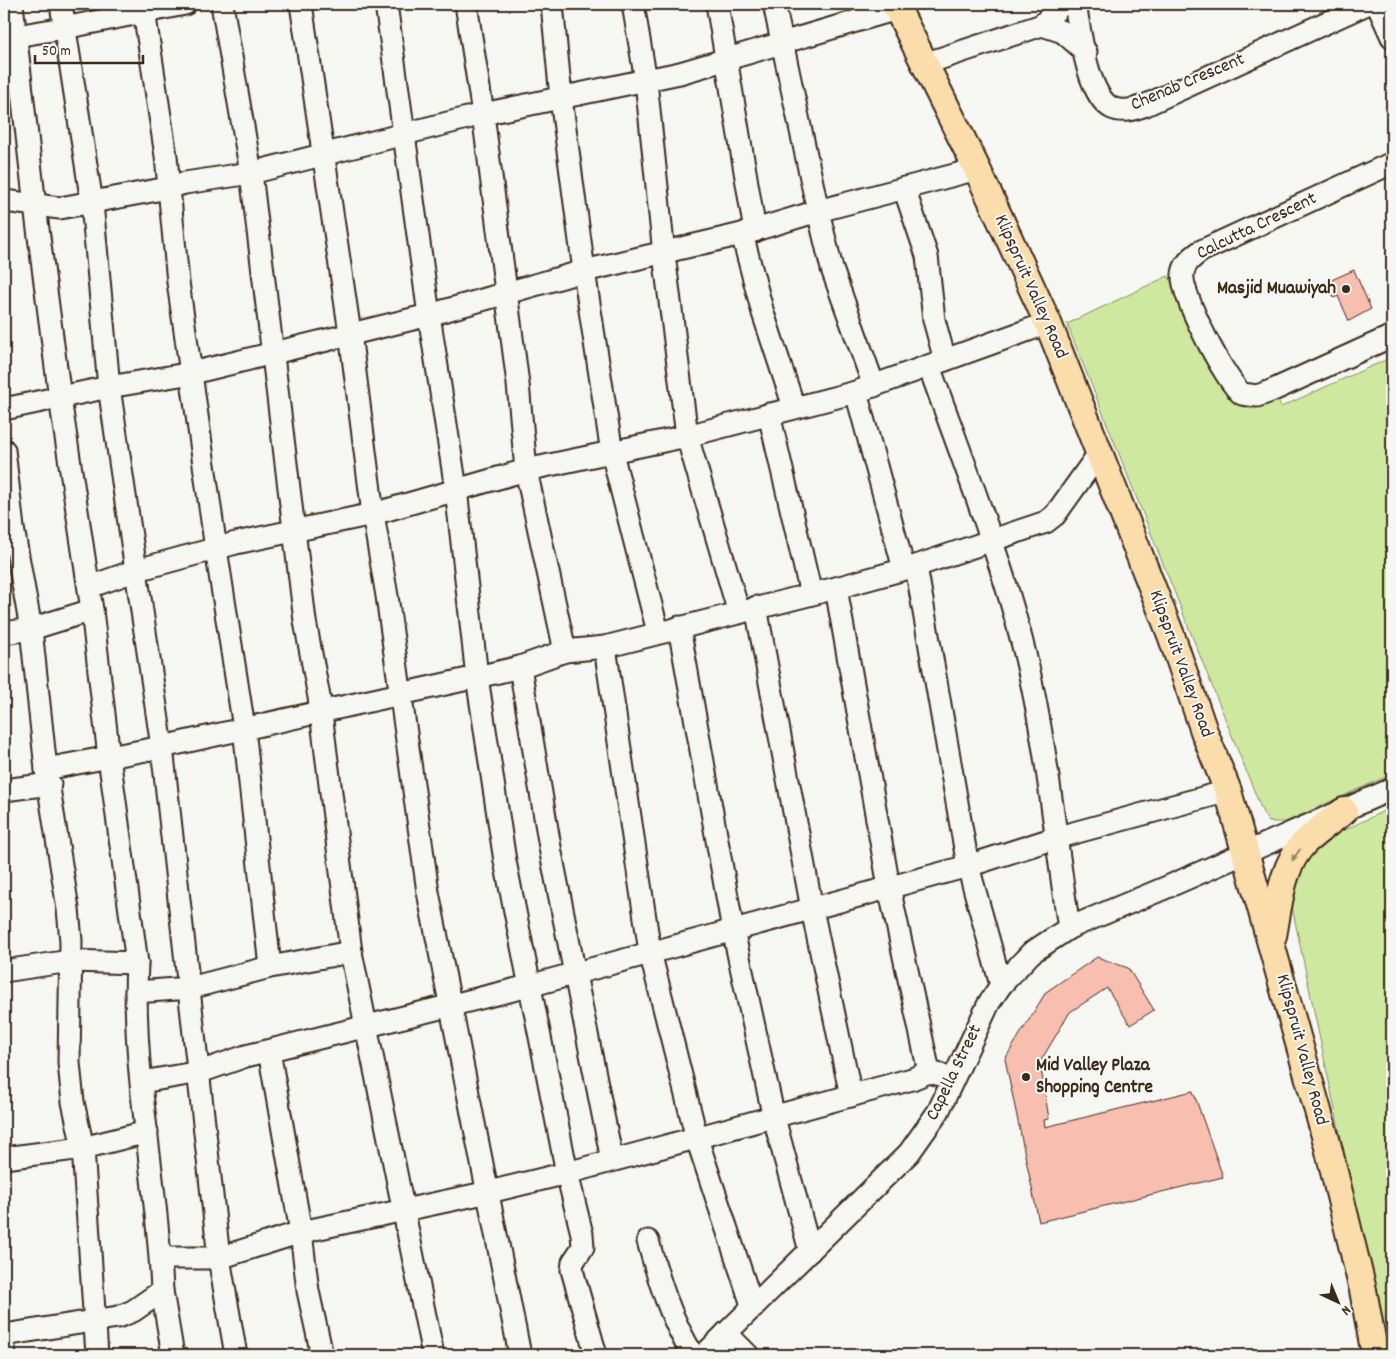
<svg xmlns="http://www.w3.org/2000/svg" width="1396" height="1359" font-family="Dekko,sans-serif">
  <rect width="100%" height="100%" fill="#f6f6f2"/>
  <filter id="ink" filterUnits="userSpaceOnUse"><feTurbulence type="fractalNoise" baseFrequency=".02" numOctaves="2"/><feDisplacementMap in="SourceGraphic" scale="10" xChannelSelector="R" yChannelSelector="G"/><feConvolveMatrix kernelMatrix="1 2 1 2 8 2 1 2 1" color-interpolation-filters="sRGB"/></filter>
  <g filter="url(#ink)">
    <!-- green -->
    <g fill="#cee99f" stroke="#848a5e">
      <path d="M1168,276l63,117 20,16 25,-13 5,11 111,-50v417l-107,48h-16l-6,-9 -196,-489z"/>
      <path d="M1392,807v548h-5l-98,-462 1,-12 30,-39z"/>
    </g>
    <!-- building -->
    <g fill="#f8beb0" stroke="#3b2a1e">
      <path d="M1354,270l17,39 -22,12 -11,-25 -4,2 -7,-16z"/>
      <path d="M1097,957l31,11 26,42 -24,15 -23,-37 -37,24 -30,50 9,57 -5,1 1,7 148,-36 30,86 -184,45 -34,-163 41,-67z"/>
    </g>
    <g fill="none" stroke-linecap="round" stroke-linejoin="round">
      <defs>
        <g id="minor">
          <path d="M61,4l31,199 17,184 53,360 57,511 17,97"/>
          <path d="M143,4l23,152 12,126 38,267 28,179 26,239"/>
          <path d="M222,4l29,169 54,448 14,76 32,255 82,403"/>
          <path d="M301,4l49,329 23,181 14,82 41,296 92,463"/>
          <path d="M386,4l43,311 27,174 21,188 28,184 62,312 15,61 1,13 -10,15 -1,8 24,85"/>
          <path d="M466,4l17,110 35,270 8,86 39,181"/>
          <path d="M552,4l9,94 23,173 28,182 46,179"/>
          <path d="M633,4l13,77 18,173 23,182 52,177"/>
          <path d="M717,4l38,227"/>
          <path d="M774,4l44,207 14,58 42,117"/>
          <path d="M1075,4c5,25 12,92 37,104 11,5 23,1 34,-3l221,-101"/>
          <path d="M1377,4l15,33"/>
          <path d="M1042,25l20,-21"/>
          <path d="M4,36h12l48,-8 121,-24"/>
          <path d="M924,64l118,-39 21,7 23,20"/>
          <path d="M1392,163l-191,88c-8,6 -17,12 -18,23 -3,20 43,108 59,120l15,2 14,-5 121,-55"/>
          <path d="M904,188l23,68 7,64 11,40"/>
          <path d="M4,201l56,7 108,-20 17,-5 66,-10 232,-59 197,-41 217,-64"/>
          <path d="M742,234l21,79 31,94"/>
          <path d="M929,366c34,95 72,190 96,288 22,90 30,183 44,274"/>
          <path d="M856,392l48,177"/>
          <path d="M4,409l105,-22 83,-14 237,-58 155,-44 158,-37 76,-23 159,-42"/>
          <path d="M769,414l42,180"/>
          <path d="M4,450l9,78 18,101 15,140 22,140 3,32 -2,122 4,39 10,46 14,207"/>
          <path d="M916,566l52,300 33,119"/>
          <path d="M89,587l48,-17 99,-27 137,-29 153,-44 161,-34 169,-44 192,-69"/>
          <path d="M836,588l53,299 40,185 12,3"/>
          <path d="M756,607l56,302 39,187"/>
          <path d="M679,627l54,303 41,188 36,133"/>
          <path d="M4,633l27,-4 61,-19"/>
          <path d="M605,647l45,305 47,187 56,169"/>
          <path d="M520,667l31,186 61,307"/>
          <path d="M46,769l116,-22 315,-70 43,-10 45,-16 40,-4 231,-59 80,-22 130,-44 9,-7 45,-63"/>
          <path d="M4,790l46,-6"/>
          <path d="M4,971l66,-10 67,2"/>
          <path d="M136,992l54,-4 80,-21 81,-15"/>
          <path d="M269,1051l32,181 7,59 14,64"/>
          <path d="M142,1082l58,-10 46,-16 283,-70 439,-120 87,-28 173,-47"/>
          <path d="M4,1158l79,-10 64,-16"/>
          <path d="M648,1241c11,40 23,79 45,114"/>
          <path d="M162,1258h57l82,-26 188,-40 78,-19 345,-94 17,-7"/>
          <path d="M162,1291l11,64"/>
          <path d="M726,1333l22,22"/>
          <path d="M4,1335l114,-18 15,-6 29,-20c-4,-109 -31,-219 -25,-328l-28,-206 -17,-147 -32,-212 -25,-192 -23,-202"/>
          <path d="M4,1348l1,7"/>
          <path d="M704,1355l205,-202 29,-41 51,-109 12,-18 30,-32 38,-25 96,-40 227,-99"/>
        </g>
        <g id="major">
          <path d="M895,4l82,165 71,154 123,312 34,99 23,57 99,352 36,147 12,65"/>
          <path d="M1273,936c6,-31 8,-70 32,-94 12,-11 26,-21 39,-31"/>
        </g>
      </defs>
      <!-- minor casing -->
      <use href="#minor" stroke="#3b2a1e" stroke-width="25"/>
      <!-- major casing -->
      <use href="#major" stroke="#3b2a1e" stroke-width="30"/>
      <!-- minor -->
      <use href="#minor" stroke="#f6f6f2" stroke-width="21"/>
      <!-- major -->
      <use href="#major" stroke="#faddab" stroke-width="26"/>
    </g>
    <!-- one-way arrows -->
    <defs><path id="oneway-solid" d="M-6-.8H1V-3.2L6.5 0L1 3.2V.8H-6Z" transform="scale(1.25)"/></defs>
    <use fill="#9a8464" href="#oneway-solid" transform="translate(1296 855) rotate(125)"/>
  </g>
  <!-- markers -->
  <g fill="#3b2a1e" stroke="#f6f6f2" stroke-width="2">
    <circle cx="1346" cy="289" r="5"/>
    <circle cx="1026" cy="1077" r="5"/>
  </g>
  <g text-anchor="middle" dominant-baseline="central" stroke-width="4" stroke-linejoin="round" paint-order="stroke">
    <!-- street labels -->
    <g font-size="19" fill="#3b2a1e" stroke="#f6f6f2">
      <text transform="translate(1188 83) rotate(-23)">Chenab Crescent</text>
      <text transform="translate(1257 227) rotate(-26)">Calcutta Crescent</text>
      <text transform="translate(1030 287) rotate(66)">Klipspruit Valley Road</text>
      <text transform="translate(1180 664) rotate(70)">Klipspruit Valley Road</text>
      <text transform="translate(1301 1050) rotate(75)">Klipspruit Valley Road</text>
      <text transform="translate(955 1073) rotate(-64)">Capella Street</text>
    </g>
    <!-- poi labels -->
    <g font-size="19" font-weight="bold" fill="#3b2a1e" stroke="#f6f6f2" text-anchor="end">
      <text x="1336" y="289">Masjid Muawiyah</text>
      <text x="1036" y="1066" text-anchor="start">Mid Valley Plaza<tspan x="1036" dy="22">Shopping Centre</tspan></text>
    </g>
  </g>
  <!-- margin -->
  <rect width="1396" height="1359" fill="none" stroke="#f6f6f2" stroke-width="20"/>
  <rect x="10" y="10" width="1376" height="1339" fill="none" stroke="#3b2a1e" stroke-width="2" filter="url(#ink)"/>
  <!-- north arrow -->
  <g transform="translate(1338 1302) rotate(136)" stroke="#f6f6f2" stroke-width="4" paint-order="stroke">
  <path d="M0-4L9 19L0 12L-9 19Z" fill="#3b2a1e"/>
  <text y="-8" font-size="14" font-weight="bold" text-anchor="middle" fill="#3b2a1e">N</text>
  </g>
  <!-- scale -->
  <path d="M35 55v8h108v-8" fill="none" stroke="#3b2a1e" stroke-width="2.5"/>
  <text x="42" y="55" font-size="15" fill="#3b2a1e" stroke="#f6f6f2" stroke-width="4" paint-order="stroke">50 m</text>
</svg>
